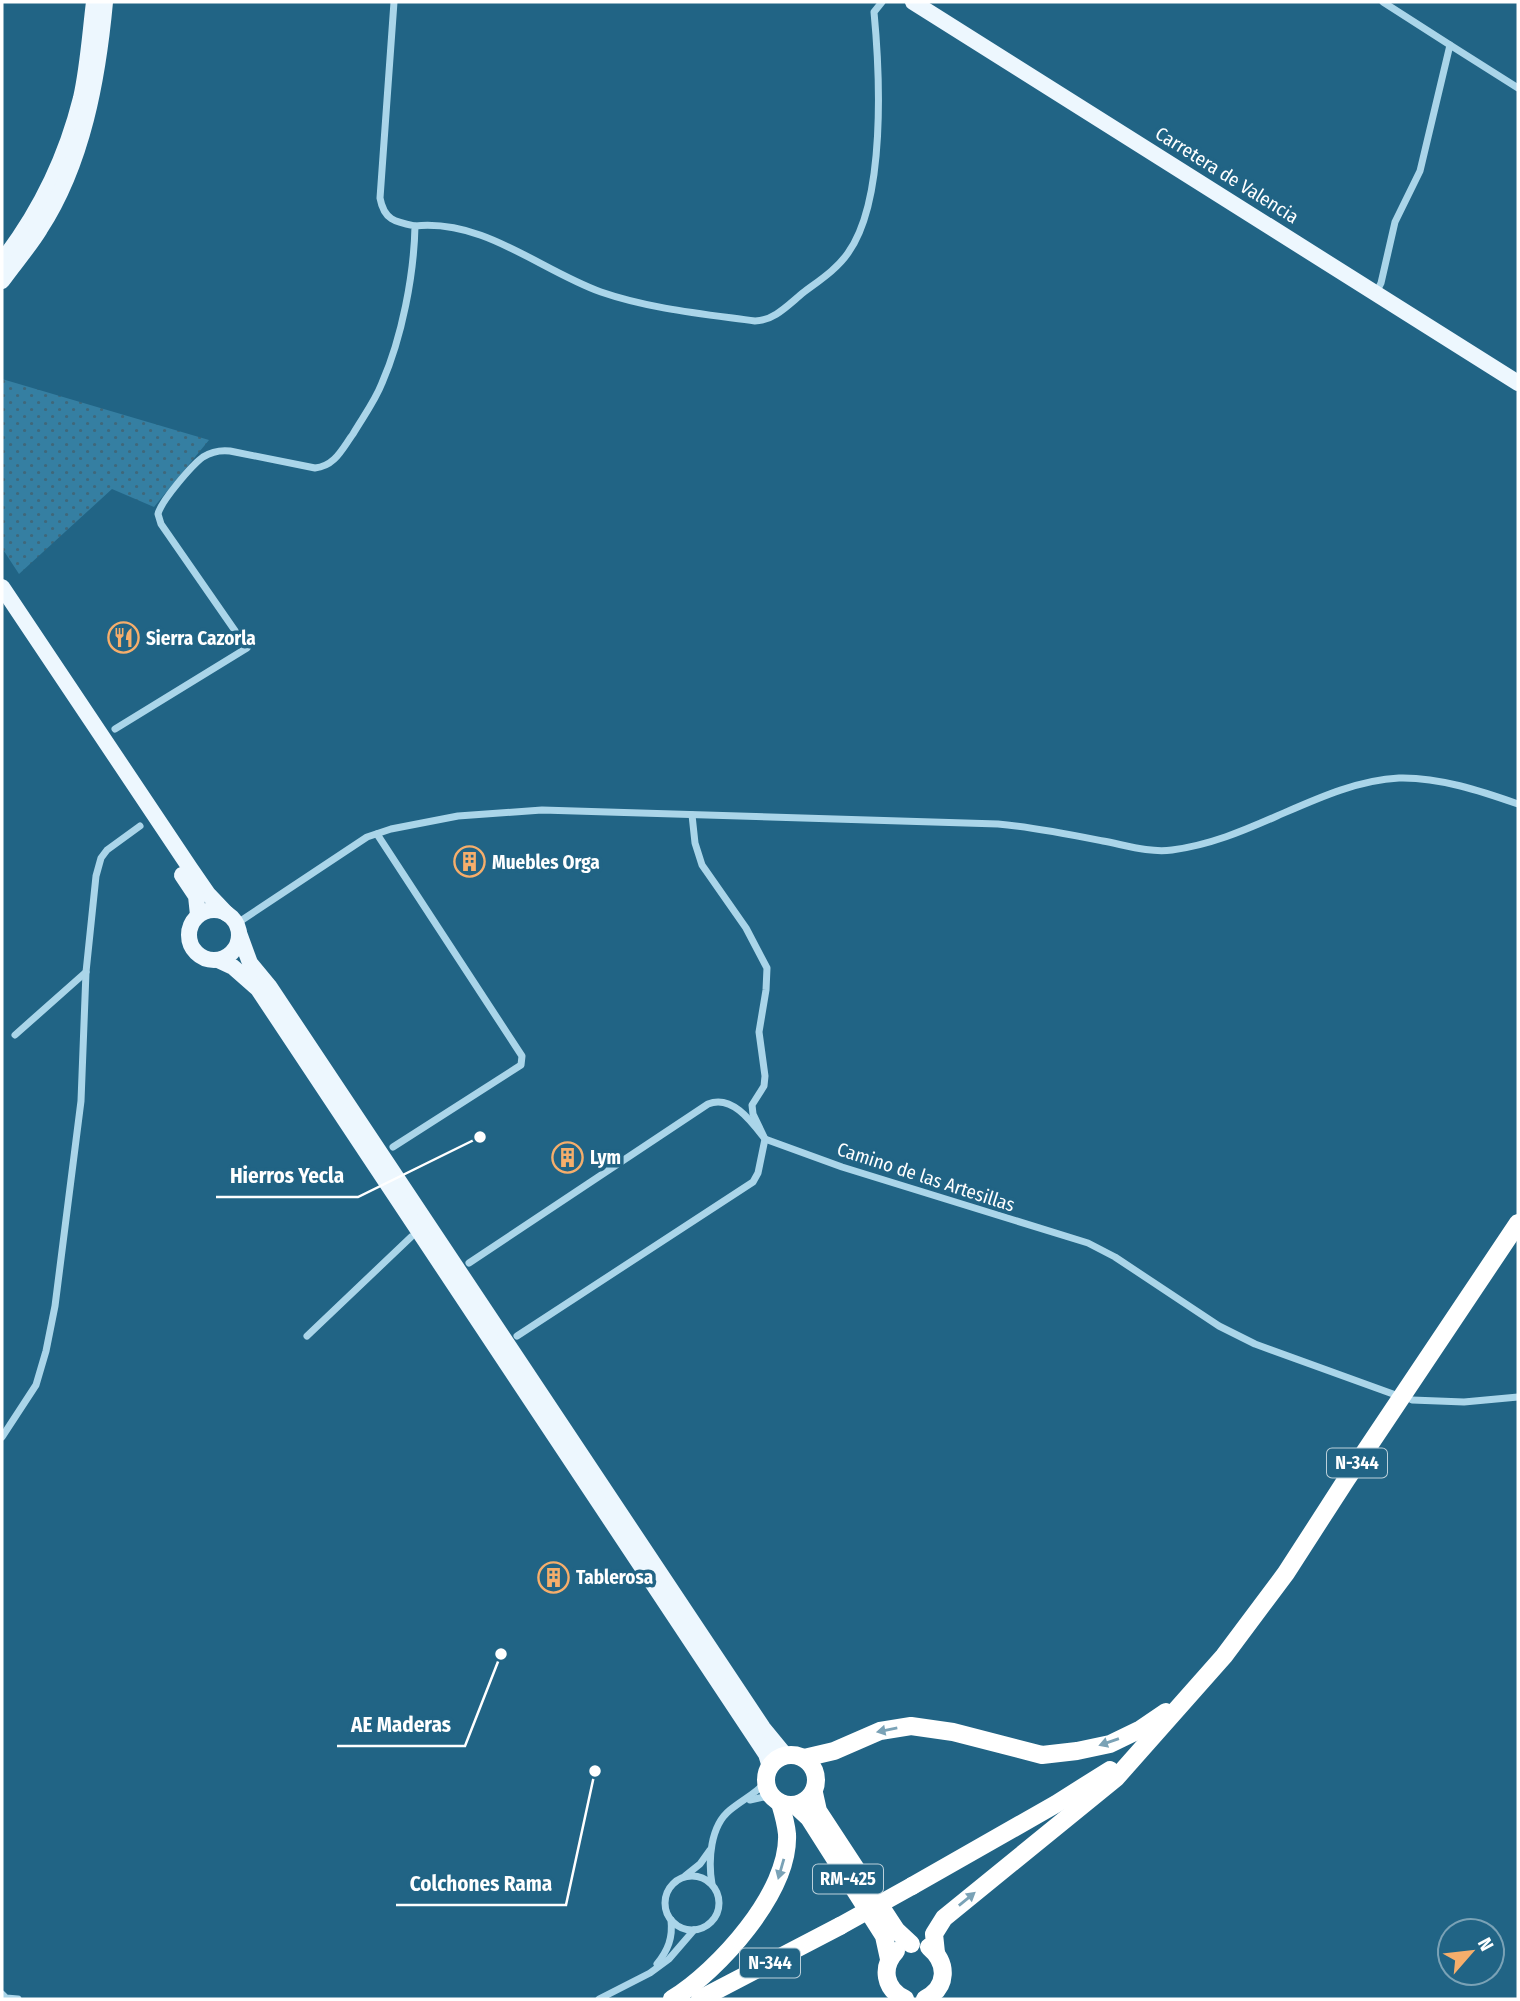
<svg xmlns="http://www.w3.org/2000/svg" width="1520" height="2001" font-family="'Fira Sans Condensed',sans-serif">
  <defs>
    <pattern id="grass-dots" width="8" height="8" patternUnits="userSpaceOnUse" patternTransform="scale(1.75)"><rect width="8" height="8" fill="#357fa2"/><path d="M2 2h.1M6 6h.1" fill="none" stroke="#3f687b" stroke-width="1.8" stroke-linecap="round"/></pattern>
  </defs>
  <rect width="100%" height="100%" fill="#216485"/>
  <!-- grass -->
  <path fill="url(#grass-dots)" d="M2,379l207,61 -55,67 -42,-18 -93,85 -17,-26z"/>
  <g fill="none" stroke-linecap="round" stroke-linejoin="round">
    <!-- street -->
    <g stroke="#aad5e9" stroke-width="7">
      <path d="M1450,45l68,43"/>
      <path d="M415,226c69,-7 125,44 186,66 49,17 103,22 154,29 19,0 34,-17 49,-29 16,-12 33,-23 44,-39 38,-53 32,-178 26,-241l8,-10"/>
      <path d="M1376,293l5,-10 14,-61 25,-51 30,-126 -67,-43"/>
      <path d="M115,729l132,-81 -86,-124 -3,-10c3,-13 34,-49 45,-57 8,-5 18,-7 27,-6l85,17c20,-2 27,-19 38,-34 10,-17 22,-33 29,-51 20,-46 32,-108 33,-157 -20,-4 -31,-6 -35,-28l14,-196"/>
      <path d="M692,815l3,28 7,22 44,63 21,40 -1,22 -7,42 6,44 -1,10 -12,19 1,9 12,25 77,28 246,76 27,14 104,69 36,18 138,50"/>
      <path d="M377,834l145,222 -1,9 -128,82"/>
      <path d="M236,924l131,-87 24,-8 67,-13 84,-6 456,14c36,3 70,10 105,17 22,4 46,12 69,9 38,-5 71,-19 105,-34 39,-17 80,-36 122,-38 40,-1 82,13 119,26"/>
      <path d="M15,1035l71,-63"/>
      <path d="M469,1263l239,-159c24,-10 44,18 57,35l-7,34 -5,9 -236,154"/>
      <path d="M307,1336l104,-99"/>
      <path d="M1412,1400l52,2 54,-5"/>
      <path d="M2,1437l34,-52 10,-34 9,-45 26,-205 5,-129 10,-96 5,-18 6,-8 33,-24"/>
      <path d="M750,1800l14,-3 9,1"/>
      <path d="M685,1876l15,-12 10,-14"/>
      <circle cx="692" cy="1903" r="27"/>
      <path d="M712,1884c-4,-23 -2,-58 18,-74 12,-10 25,-16 36,-28"/>
      <path d="M657,1964c11,-14 16,-26 14,-44"/>
      <path d="M2,1994l4,4 12,1"/>
      <path d="M599,1999l51,-26 19,-14 25,-29"/>
    </g>
    <!-- primary -->
    <g stroke="#edf7fe" stroke-width="16">
      <path d="M913,2l605,381"/>
      <path d="M2,261c38,-49 64,-103 79,-163 7,-31 9,-64 13,-96"/>
      <path d="M2,281c12,-17 27,-34 38,-52 43,-66 58,-151 65,-227"/>
      <path d="M2,587l188,281 18,26 19,20"/>
      <path d="M182,875l14,21 2,19"/>
      <circle cx="214" cy="935" r="25"/>
      <path d="M239,933l11,30 19,23 494,742 23,28"/>
      <path d="M218,960l15,7 25,22 508,765 4,13"/>
    </g>
    <!-- highway -->
    <g stroke="#fff" stroke-width="18">
      <circle cx="791" cy="1780" r="25"/>
      <path d="M804,1758l30,-7 46,-20 31,-5 42,6 89,23 35,-4 33,-7 31,-15 25,-17"/>
      <path d="M814,1793l4,18 78,119 15,14"/>
      <path d="M795,1805l14,13 75,118 5,23"/>
      <path d="M912,1886l144,-82 54,-34"/>
      <path d="M896,1951c-15,16 -12,38 9,48"/>
      <path d="M936,1953l-2,-19 10,-16 172,-140 108,-122 62,-83 60,-93 172,-257"/>
      <path d="M672,1999c46,-28 118,-107 115,-165 -1,-11 -4,-21 -7,-31"/>
      <path d="M700,1999l140,-73"/>
      <path d="M925,1999c23,-12 23,-36 4,-52"/>
    </g>
    <!-- highway-bridge -->
    <path stroke="#fff" stroke-width="18" d="M840,1926l72,-40"/>
  </g>
  <!-- one-way arrows -->
  <defs><path id="oneway-solid" d="M-6-.8H1V-3.2L6.5 0L1 3.2V.8H-6Z" transform="scale(1.75)"/></defs>
  <g fill="#7aa2b6">
    <use href="#oneway-solid" transform="translate(887 1730) rotate(169)"/>
    <use href="#oneway-solid" transform="translate(1109 1742) rotate(161)"/>
    <use href="#oneway-solid" transform="translate(781 1869) rotate(106)"/>
    <use href="#oneway-solid" transform="translate(967 1899) rotate(-39)"/>
  </g>
  <!-- icons -->
  <defs>
    <symbol id="restaurant-ring" viewBox="-11 -11 22 22"><circle r="9.5" fill="#216485" stroke="#f6ae6b" stroke-width="1.5"/><path d="M-5-6h1v4h1v-4h1v4h1v-4h1v5L-1.5 .5V6h-2V.5L-5-1ZM5-6V6H3V1.5H1.5Q1.5-4 5-6Z" fill="#f6ae6b"/></symbol>
    <symbol id="building-ring" viewBox="-11 -11 22 22"><circle r="9.5" fill="#216485" stroke="#f6ae6b" stroke-width="1.5"/><path d="M-4-6H4V6H1V3H-1V6H-4ZM-2.5-4.3h1.7v1.8h-1.7ZM.8-4.3h1.7v1.8H.8ZM-2.5-1h1.7V.8h-1.7ZM.8-1h1.7V.8H.8Z" fill="#f6ae6b"/></symbol>
  </defs>
  <g fill-rule="evenodd">
    <use href="#restaurant-ring" x="106" y="620" width="35" height="35"/>
    <use href="#building-ring" x="452" y="844" width="35" height="35"/>
    <use href="#building-ring" x="550" y="1140" width="35" height="35"/>
    <use href="#building-ring" x="536" y="1560" width="35" height="35"/>
  </g>
  <g text-anchor="middle" dominant-baseline="central" stroke-width="7" stroke-linejoin="round" paint-order="stroke">
    <!-- shield labels -->
    <g fill="#216485" stroke="#bcd0da" stroke-width="2">
      <rect x="1327" y="1448.5" width="60" height="29" rx="5"/>
      <rect x="813" y="1864.5" width="70" height="29" rx="5"/>
      <rect x="740" y="1948.5" width="60" height="29" rx="5"/>
    </g>
    <g font-size="18" font-weight="bold" fill="#fff">
      <text x="1357" y="1463">N-344</text>
      <text x="848" y="1879">RM-425</text>
      <text x="770" y="1963">N-344</text>
    </g>
    <!-- street labels -->
    <g font-size="19" fill="#fff" stroke="#216485">
      <text transform="translate(1227 175) rotate(32)">Carretera de Valencia</text>
      <text transform="translate(926 1177) rotate(18)">Camino de las Artesillas</text>
    </g>
    <!-- poi labels -->
    <g font-size="19" font-weight="bold" fill="#fff" stroke="#216485" text-anchor="start">
      <text x="146" y="638">Sierra Cazorla</text>
      <text x="492" y="862">Muebles Orga</text>
      <text x="590" y="1157">Lym</text>
      <text x="576" y="1577">Tablerosa</text>
    </g>
  </g>
  <!-- callouts -->
  <path fill="none" stroke="#fff" stroke-width="2.5" d="M480 1137L358 1197H216M501 1654L465 1746H337M595 1771L566 1905H396"/>
  <g fill="#fff" stroke="#216485" stroke-width="2.5">
    <circle cx="480" cy="1137" r="7"/>
    <circle cx="501" cy="1654" r="7"/>
    <circle cx="595" cy="1771" r="7"/>
  </g>
  <g font-size="21" text-anchor="middle" font-weight="bold" fill="#fff" stroke="#216485" stroke-width="7" stroke-linejoin="round" paint-order="stroke">
    <text x="287" y="1183">Hierros Yecla</text>
    <text x="401" y="1732">AE Maderas</text>
    <text x="481" y="1891">Colchones Rama</text>
  </g>
  <!-- border -->
  <rect width="1520" height="2001" fill="none" stroke="#ffffff" stroke-width="7"/>
  <!-- north arrow -->
  <g transform="translate(1471 1952) rotate(62)"><circle r="33" fill="#216485" stroke="#7aa2b6" stroke-width="2"/>
  <path d="M0-5L12 26L0 18L-12 26Z" fill="#f6ae6b"/>
  <text y="-10" font-size="19" font-weight="bold" text-anchor="middle" fill="#ffffff">N</text>
  </g>
</svg>
